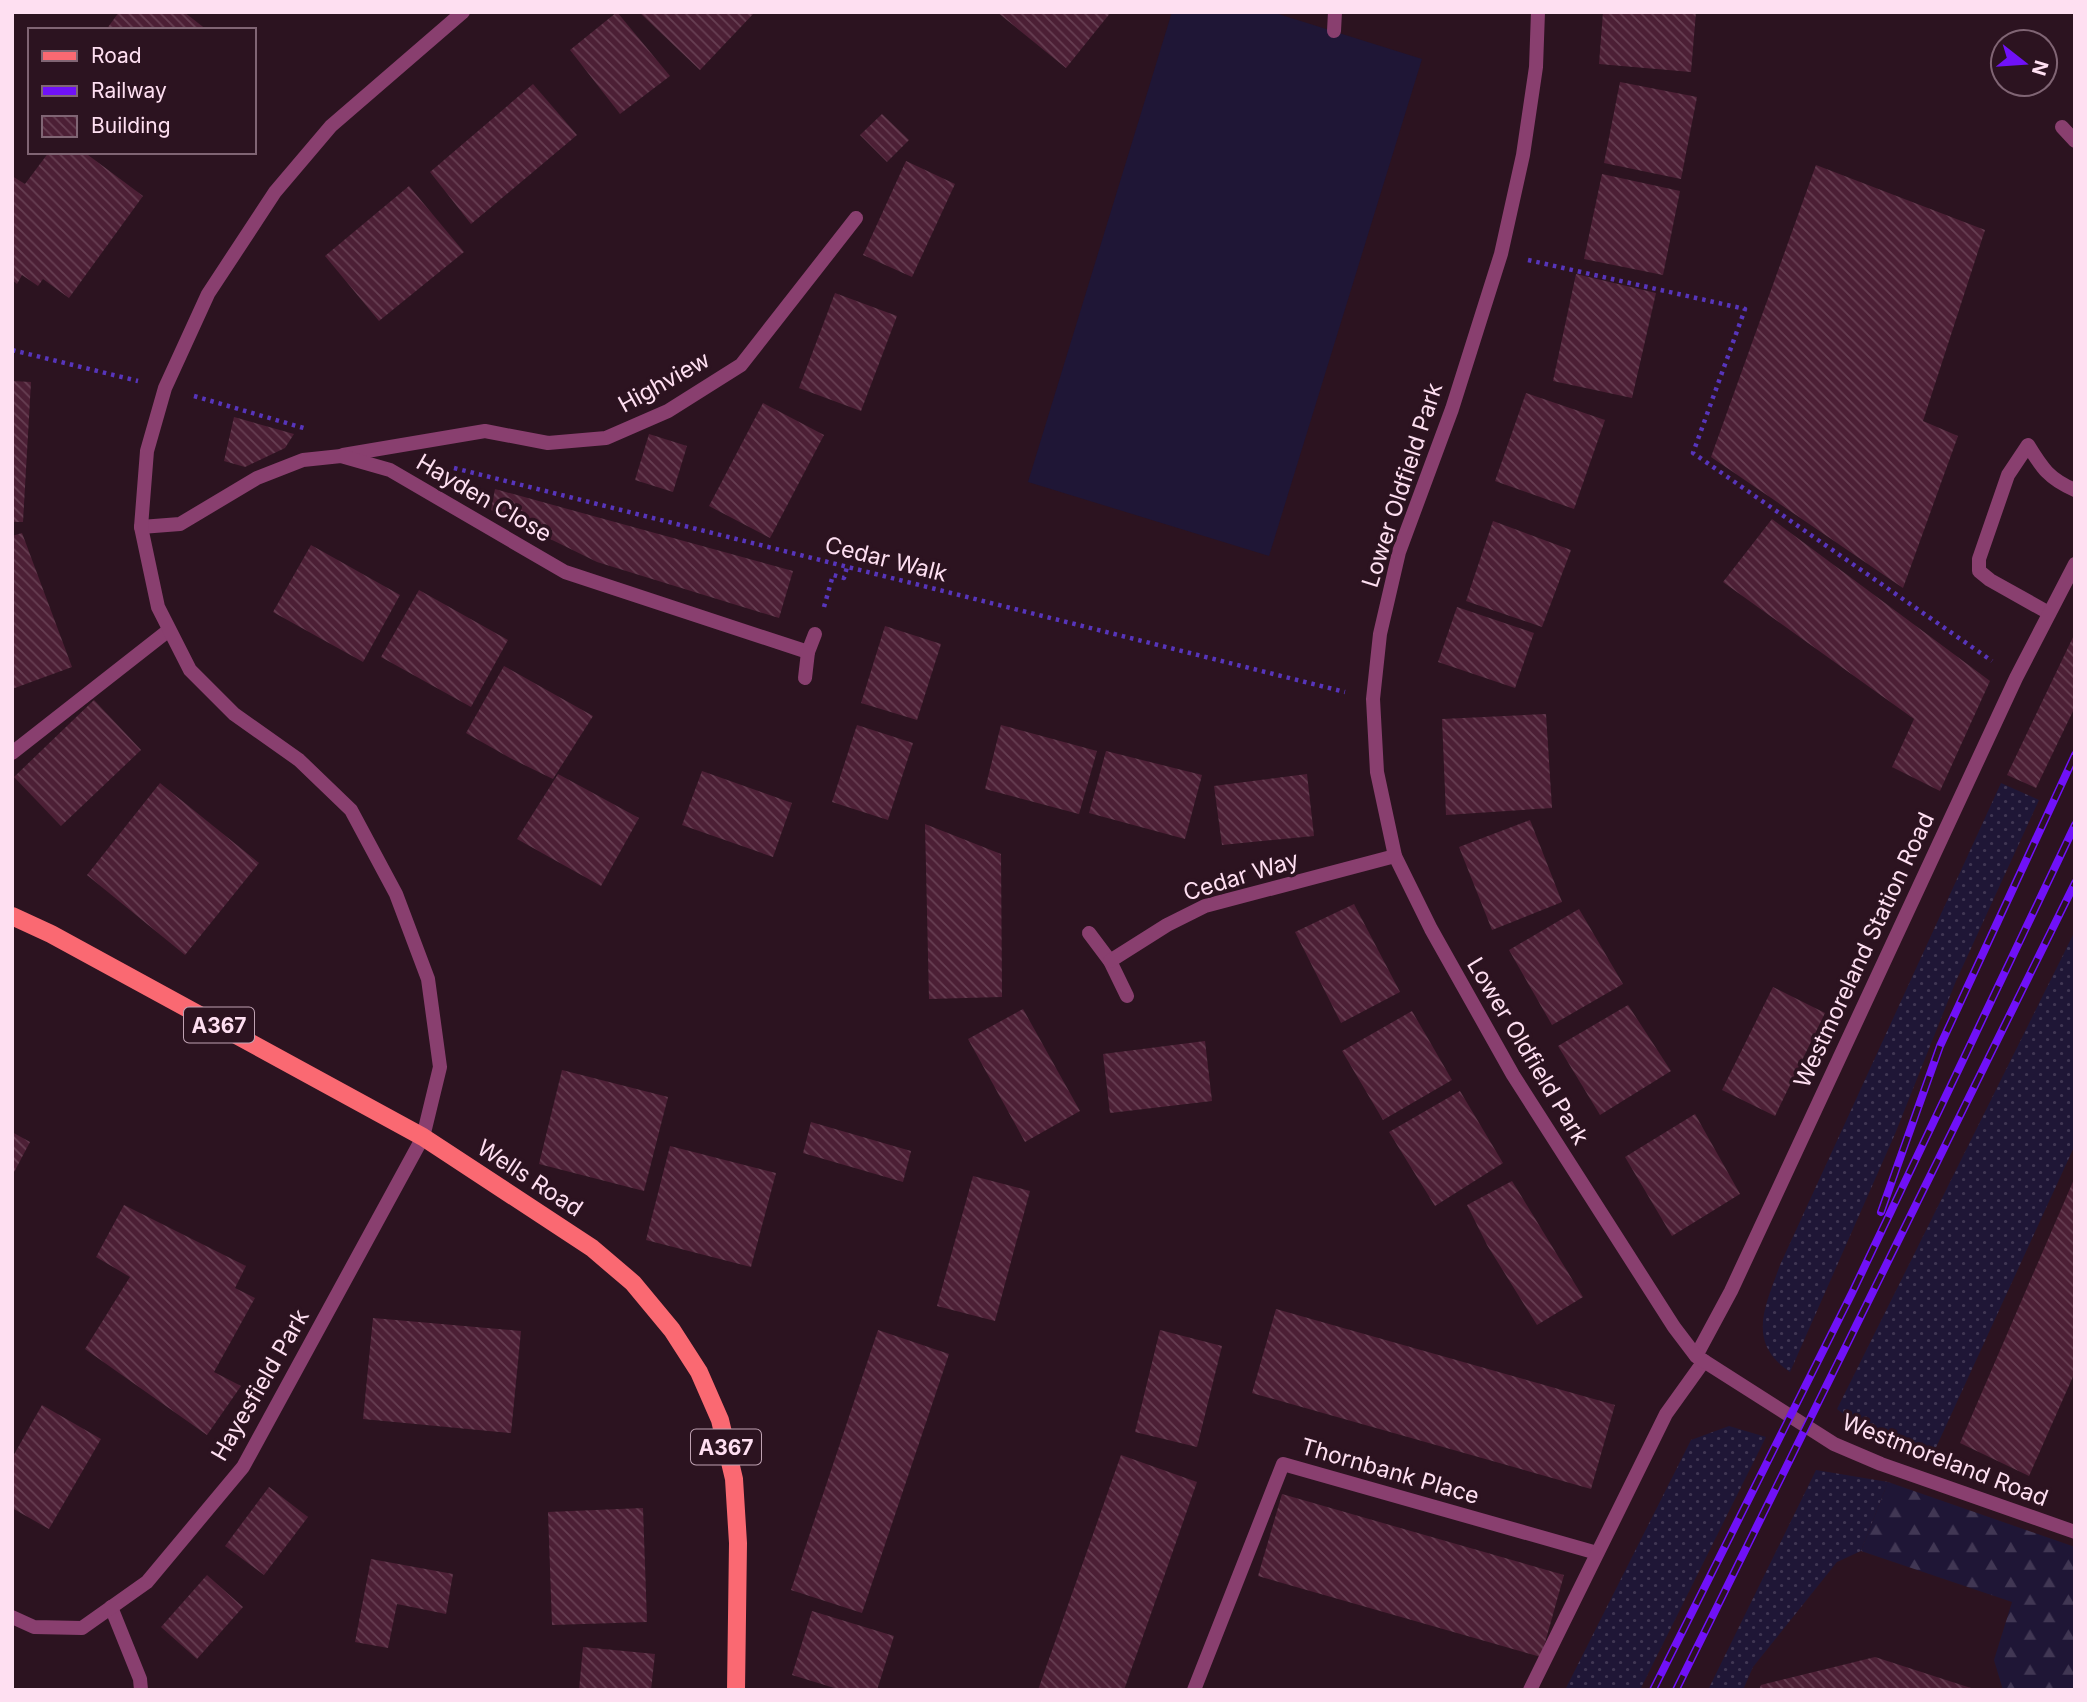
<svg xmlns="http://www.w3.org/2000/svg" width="2087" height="1702" font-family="Inter,sans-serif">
  <defs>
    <pattern id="grass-dots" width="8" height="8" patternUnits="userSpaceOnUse" patternTransform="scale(1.75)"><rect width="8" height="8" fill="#1f1636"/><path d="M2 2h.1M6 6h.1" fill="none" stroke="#413754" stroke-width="1.8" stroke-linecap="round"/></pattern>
    <pattern id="forest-firs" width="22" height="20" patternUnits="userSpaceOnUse" patternTransform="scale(1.75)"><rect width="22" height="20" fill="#1f1636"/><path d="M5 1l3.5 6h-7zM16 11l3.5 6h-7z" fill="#413754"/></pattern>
    <pattern id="building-back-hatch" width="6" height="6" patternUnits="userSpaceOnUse" patternTransform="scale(1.75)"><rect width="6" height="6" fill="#4c1f35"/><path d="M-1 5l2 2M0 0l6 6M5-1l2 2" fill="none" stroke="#673f53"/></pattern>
  </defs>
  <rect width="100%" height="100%" fill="#2c1320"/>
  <!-- grass -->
  <g fill="url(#grass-dots)">
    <path d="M2001,783l38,17 -83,181 -61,153 -105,238c-44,-30 -25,-65 -10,-107z"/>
    <path d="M2075,931v214l-147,320 -65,-36 -26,-20z"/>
    <path d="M1729,1426l37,11 -126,253h-75l126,-250z"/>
    <path d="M1816,1470l72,12 -27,69 -24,11 -84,105 -10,23h-35z"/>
  </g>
  <!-- forest -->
  <path fill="url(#forest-firs)" d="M1888,1482l187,65v143h-72l-9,-30 18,-58 -151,-51z"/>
  <!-- garden -->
  <path fill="#1f1636" d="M1172,12h100l150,47 -153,497 -241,-74z"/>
  <!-- building -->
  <g fill="url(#building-back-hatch)">
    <path d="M119,12h65l23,18h-101z"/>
    <path d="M617,12l53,64 -50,38 -50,-64z"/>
    <path d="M639,12h116l-55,58z"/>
    <path d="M997,12h114l-45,56z"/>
    <path d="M1603,12h93l-5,60 -92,-8z"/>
    <path d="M1620,82l77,15 -16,82 -77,-16z"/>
    <path d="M533,84l44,51 -106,89 -41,-52z"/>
    <path d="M882,114l27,26 -22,22 -27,-27z"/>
    <path d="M49,152h35l59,44 -74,102 -26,-19 -5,7 -16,-11 -5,9 -5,-4v-104l13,8z"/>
    <path d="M906,161l49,23 -43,93 -49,-22z"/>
    <path d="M1816,165l169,65 -62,191 35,15 -55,152 -192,-131z"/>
    <path d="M1602,174l78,17 -17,84 -79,-16z"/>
    <path d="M409,186l55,66 -85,69 -54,-65z"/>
    <path d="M1576,274l80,19 -24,105 -79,-17z"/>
    <path d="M835,293l62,23 -36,95 -62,-23z"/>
    <path d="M12,381l19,1 -8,140h-11z"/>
    <path d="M1526,393l79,27 -31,89 -79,-28z"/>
    <path d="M763,403l61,32 -54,103 -61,-32z"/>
    <path d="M234,417l60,17 -9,14 -40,19 -21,-6z"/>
    <path d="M649,434l38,12 -14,46 -38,-12z"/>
    <path d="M495,489l298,82 -14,47 -182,-56 -106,-52z"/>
    <path d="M1772,519l218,162 -50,110 -48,-24 22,-48 -191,-137z"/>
    <path d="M1493,521l78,29 -29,77 -76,-26z"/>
    <path d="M22,533l50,134 -60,22v-153z"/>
    <path d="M311,545l89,50 -37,67 -90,-50z"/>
    <path d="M419,590l89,50 -37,67 -90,-50z"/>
    <path d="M1457,607l77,26 -19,55 -77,-26z"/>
    <path d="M885,626l56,18 -24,76 -56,-17z"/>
    <path d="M2075,633v74l-39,81 -29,-13z"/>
    <path d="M504,666l89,50 -40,63 -43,-21 -44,-25z"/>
    <path d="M94,700l47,50 -80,76 -47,-49z"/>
    <path d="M1546,714l6,94 -106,7 -4,-96z"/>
    <path d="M857,725l56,18 -25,77 -56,-18z"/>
    <path d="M1001,725l96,26 -18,63 -94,-25z"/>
    <path d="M1106,751l96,24 -17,64 -96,-26z"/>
    <path d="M702,771l90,32 -19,54 -91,-32z"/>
    <path d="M558,774l81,44 -38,68 -84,-47z"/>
    <path d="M1307,774l7,62 -92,9 -8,-59z"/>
    <path d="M160,783l99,80 -74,92 -98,-80z"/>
    <path d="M1530,820l32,82 -70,28 -33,-83z"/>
    <path d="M925,824l76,30 1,143 -73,2z"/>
    <path d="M1354,904l46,88 -59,31 -46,-91z"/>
    <path d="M1579,909l44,75 -71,41 -43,-75z"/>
    <path d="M1773,987l52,26 -50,103 -53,-26z"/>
    <path d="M1628,1005l43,66 -71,44 -42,-69z"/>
    <path d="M1023,1009l57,102 -55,31 -57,-103z"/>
    <path d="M1412,1011l40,69 -69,40 -41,-69z"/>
    <path d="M1205,1041l7,60 -102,12 -7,-59z"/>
    <path d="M562,1070l106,27 -24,94 -105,-27z"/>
    <path d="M1460,1091l43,72 -68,43 -46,-74z"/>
    <path d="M1695,1114l45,80 -68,42 -47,-79z"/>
    <path d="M811,1122l100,29 -8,31 -100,-29z"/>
    <path d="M12,1132l18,10 -18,34z"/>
    <path d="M670,1146l106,27 -25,94 -105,-27z"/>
    <path d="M973,1176l57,15 -35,130 -58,-15z"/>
    <path d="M2075,1177v195l-46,104 -69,-33z"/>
    <path d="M1512,1181l71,116 -46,28 -50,-80 -20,-40z"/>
    <path d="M124,1205l122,61 -11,22 20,10 -41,74 27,14 -34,49 -122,-86 45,-72 -34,-20z"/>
    <path d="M1276,1309l339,96 -24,84 -339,-96z"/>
    <path d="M373,1318l148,13 -10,102 -148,-14z"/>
    <path d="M878,1330l71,24 -87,259 -71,-23z"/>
    <path d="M1160,1330l62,16 -25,101 -62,-15z"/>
    <path d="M42,1405l59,34 -52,90 -37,-21v-50z"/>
    <path d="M1121,1455l76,27 -38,109 -35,99h-86z"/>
    <path d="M269,1487l39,30 -44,58 -39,-29z"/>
    <path d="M1282,1494l282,81 -23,82 -283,-81z"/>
    <path d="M643,1508l4,114 -95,3 -4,-113z"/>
    <path d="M371,1559l82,15 -7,40 -49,-10 -9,44 -33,-6z"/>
    <path d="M207,1575l36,32 -46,52 -36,-32z"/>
    <path d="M812,1611l82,25 -17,54h-36l-49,-15z"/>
    <path d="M583,1647l72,7 -4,36h-72z"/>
    <path d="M1875,1657l102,33h-218l2,-5z"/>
  </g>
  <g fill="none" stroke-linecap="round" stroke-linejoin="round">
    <!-- path -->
    <g stroke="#5735bb" stroke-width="4.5" stroke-dasharray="3.5 5" stroke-linecap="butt">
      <path d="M1528,260l217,49 -52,144 299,208"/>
      <path d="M12,350l126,31"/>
      <path d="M194,396l113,33"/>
      <path d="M454,468l891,224"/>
      <path d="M824,607l9,-32 11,3 3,-11"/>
    </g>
    <!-- service -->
    <g stroke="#893f6f" stroke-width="14">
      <path d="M1334,31l1,-19"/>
      <path d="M2062,127l13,14"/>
      <path d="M2049,613l-59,-33 -11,-9v-12l29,-84 20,-30c14,23 21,34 47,45"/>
      <path d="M12,753l157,-123"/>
      <path d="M1696,1356l35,-65 285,-613 59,-114"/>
      <path d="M111,1607l29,72 1,11"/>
    </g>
    <!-- minor -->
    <g stroke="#893f6f" stroke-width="14">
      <path d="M343,455l142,-24 63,12 58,-5 62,-27 73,-46 115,-147"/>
      <path d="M141,527l39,-3 77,-46 46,-18 38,-4 49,14 175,102 243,80"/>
      <path d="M805,678l3,-26 7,-18"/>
      <path d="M1089,933l21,28 17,35"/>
      <path d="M1110,961l57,-36 38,-19 190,-50"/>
      <path d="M12,1617l22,10 48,1 65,-46 96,-115 180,-330"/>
      <path d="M1194,1690l89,-226 314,89"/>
      <path d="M1530,1690l136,-276 38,-53"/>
    </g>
    <!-- tertiary -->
    <g stroke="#893f6f" stroke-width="14">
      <path d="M1538,12l-2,55 -13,88 -22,99 -49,155 -53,143 -19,82 -7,65 4,73 18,84 36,73 82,146 161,252 22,29 138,88 47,20 194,68"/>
      <path d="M423,1137l17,-70 -12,-88 -32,-85 -45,-84 -52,-50 -65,-46 -44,-44 -32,-63 -17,-80 6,-76 18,-63 43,-94 67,-102 56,-66 132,-114"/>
    </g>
    <!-- primary -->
    <path stroke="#fa6972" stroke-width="18" d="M12,916l39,18 372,203 169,111 41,35 39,47 27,42 21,48 14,59 4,64 -2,147"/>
    <defs>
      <g id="rail">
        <path d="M1881,1212l59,-166 135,-291"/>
        <path d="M1653,1690l199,-397 223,-468"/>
        <path d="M1676,1690l399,-807"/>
      </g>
    </defs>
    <!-- rail casing -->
    <use href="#rail" stroke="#7011f8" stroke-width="8"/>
    <!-- rail -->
    <use href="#rail" stroke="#2c1320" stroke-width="5" stroke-dasharray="16" stroke-linecap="butt"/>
  </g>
  <g text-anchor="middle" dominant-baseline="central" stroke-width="7" stroke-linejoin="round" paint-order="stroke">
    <!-- shield labels -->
    <g fill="#2c1320" stroke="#bfa2b2" stroke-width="2">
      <rect x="184" y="1007.5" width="70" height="35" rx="5"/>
      <rect x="691" y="1429.5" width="70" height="35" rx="5"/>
    </g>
    <g font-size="21" font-weight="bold" fill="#fedff1">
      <text x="219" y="1025">A367</text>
      <text x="726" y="1447">A367</text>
    </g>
    <!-- street labels -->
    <g font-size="23" fill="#fedff1" stroke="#2c1320">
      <text transform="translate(664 382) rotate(-29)">Highview</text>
      <text transform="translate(1402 485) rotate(-72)">Lower Oldfield Park</text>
      <text transform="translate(484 498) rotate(30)">Hayden Close</text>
      <text transform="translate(886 559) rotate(14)">Cedar Walk</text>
      <text transform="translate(1241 876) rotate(-17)">Cedar Way</text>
      <text transform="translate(1864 950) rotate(-65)">Westmoreland Station Road</text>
      <text transform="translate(1528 1051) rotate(59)">Lower Oldfield Park</text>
      <text transform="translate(530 1178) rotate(33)">Wells Road</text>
      <text transform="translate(260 1385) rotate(-60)">Hayesfield Park</text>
      <text transform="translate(1945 1460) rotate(21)">Westmoreland Road</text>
      <text transform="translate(1390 1471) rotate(16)">Thornbank Place</text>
    </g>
  </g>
  <!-- border -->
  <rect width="2087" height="1702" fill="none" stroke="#fedff1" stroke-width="28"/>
  <!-- legend -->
  <rect x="28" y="28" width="228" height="126" fill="#2c1320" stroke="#806574" stroke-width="2"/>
  <rect x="42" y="51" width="35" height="10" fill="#fa6972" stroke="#806574" stroke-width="2"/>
  <text x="91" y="63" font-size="21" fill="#fedff1">Road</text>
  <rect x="42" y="86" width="35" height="10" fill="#7011f8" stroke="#806574" stroke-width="2"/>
  <text x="91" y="98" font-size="21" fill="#fedff1">Railway</text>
  <rect x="42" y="116" width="35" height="21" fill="url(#building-back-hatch)" stroke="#806574" stroke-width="2"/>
  <text x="91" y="133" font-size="21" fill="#fedff1">Building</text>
  <!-- north arrow -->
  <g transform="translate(2024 63) rotate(107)"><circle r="33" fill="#2c1320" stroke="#806574" stroke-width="2"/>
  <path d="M0-5L12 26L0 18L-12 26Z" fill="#7011f8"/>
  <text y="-10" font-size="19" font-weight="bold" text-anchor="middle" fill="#fedff1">N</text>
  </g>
</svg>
